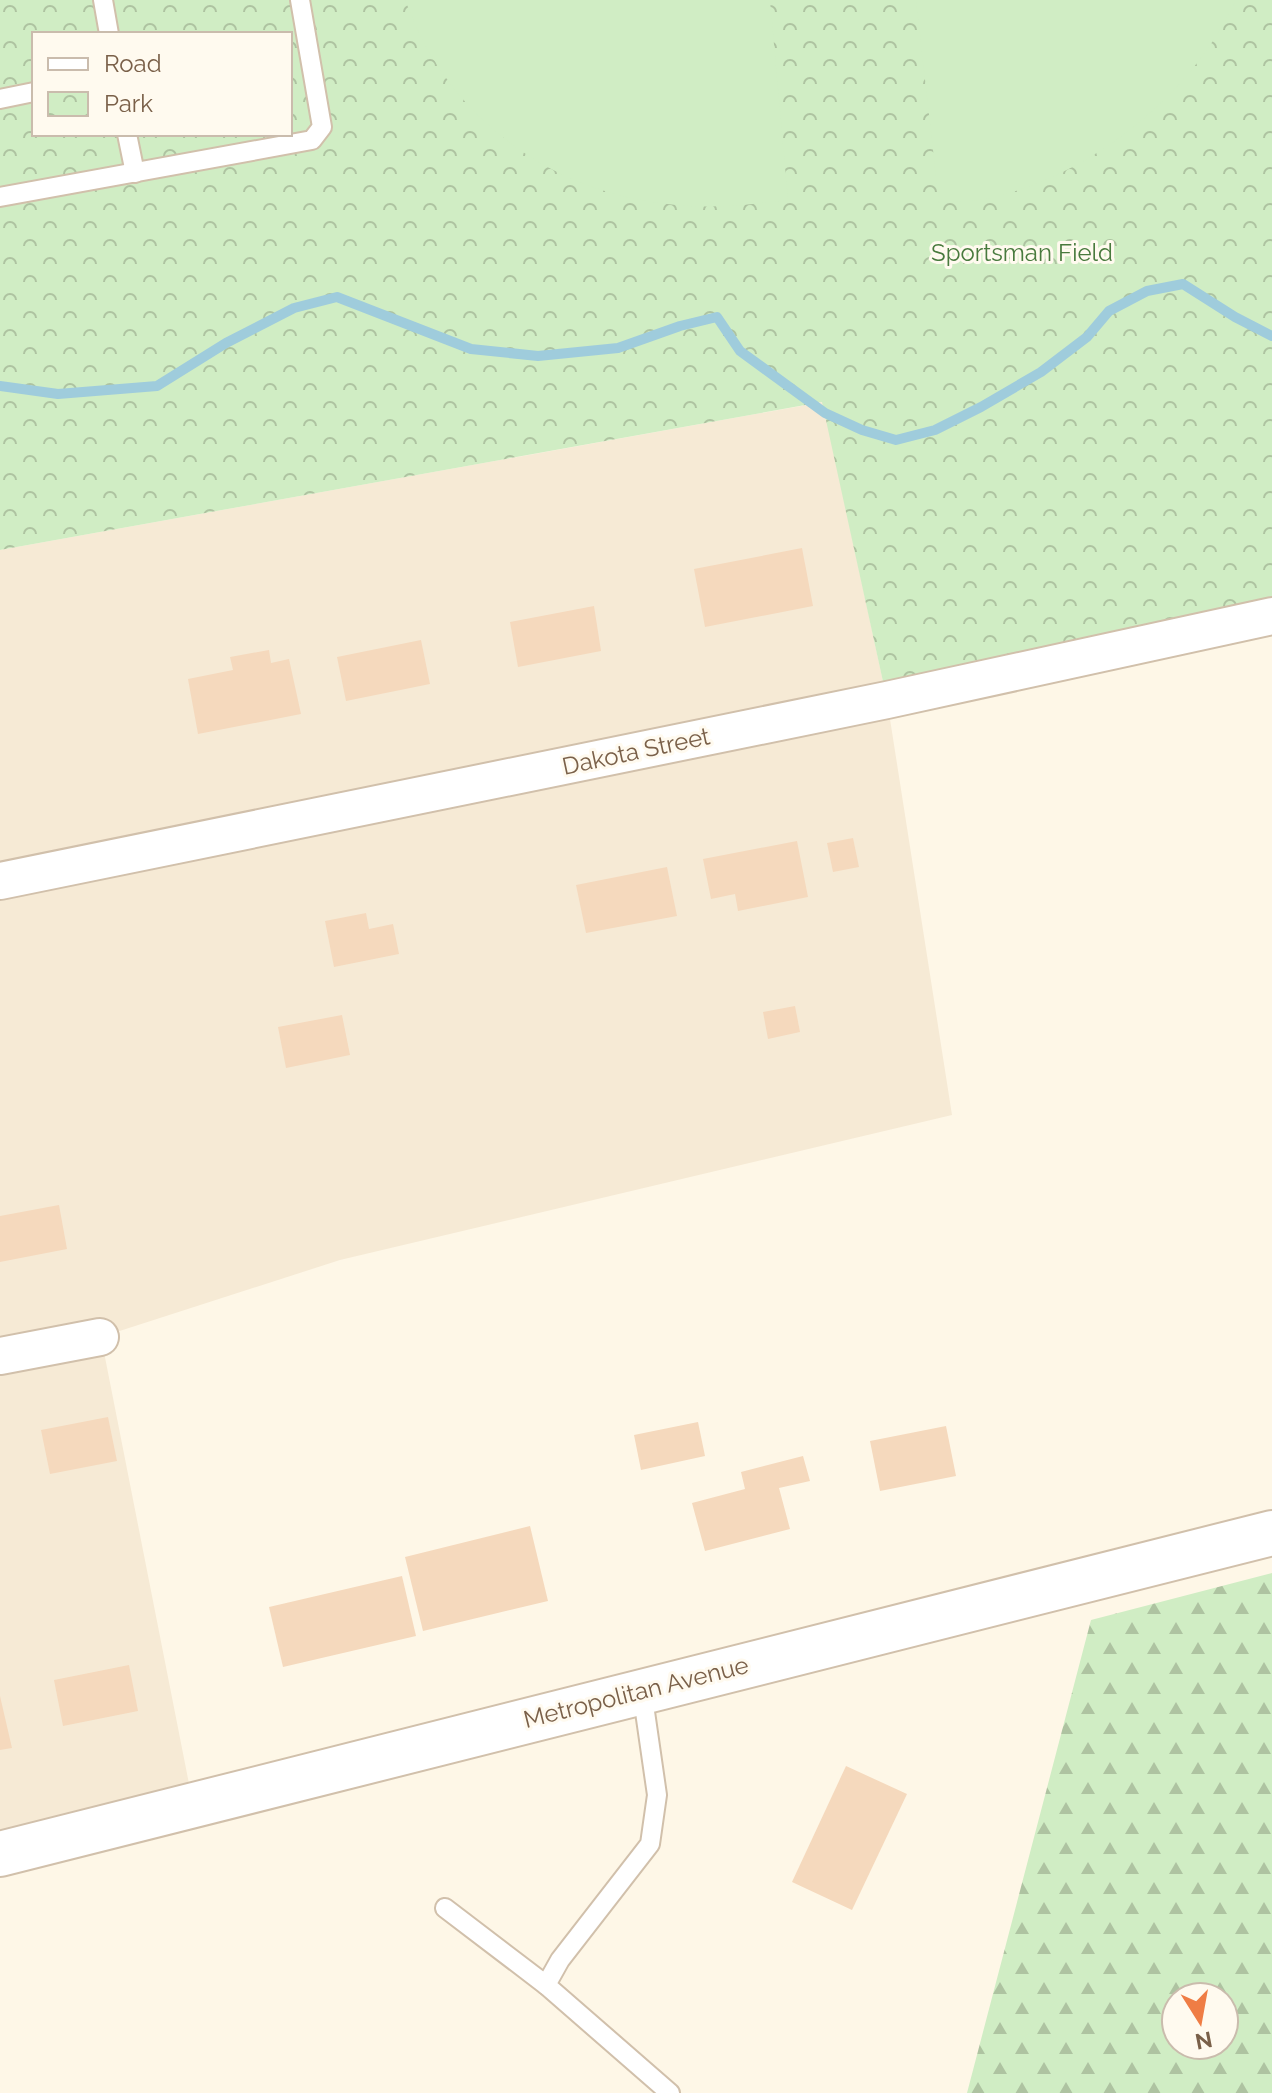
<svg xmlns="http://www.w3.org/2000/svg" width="1272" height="2093" font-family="Raleway,sans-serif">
  <defs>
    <pattern id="forest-firs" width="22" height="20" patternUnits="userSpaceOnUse" patternTransform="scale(2)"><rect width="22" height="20" fill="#d0edc4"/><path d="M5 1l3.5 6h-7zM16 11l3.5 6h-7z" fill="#aec3a1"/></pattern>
    <pattern id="park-crowns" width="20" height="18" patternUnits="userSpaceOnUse" patternTransform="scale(2)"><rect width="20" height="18" fill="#d0edc4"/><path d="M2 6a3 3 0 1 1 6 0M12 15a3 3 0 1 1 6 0" fill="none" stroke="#aec3a1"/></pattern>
  </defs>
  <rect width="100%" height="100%" fill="#fef7e7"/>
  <!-- residential -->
  <path fill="#f6ead5" d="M823,402l64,298 65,415 -612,145 -239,77 92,467 -193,50v-1304z"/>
  <!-- forest -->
  <path fill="url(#forest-firs)" fill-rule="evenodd" d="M1272,1573v520h-305l124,-473zM1176,1997h48v48h-48z"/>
  <!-- park -->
  <path fill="url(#park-crowns)" fill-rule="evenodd" d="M0,0h1272v616l-385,84 -65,-298 -822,148zM34,34h256v100h-256z"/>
  <!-- pitch -->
  <g fill="#d0edc4">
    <path d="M405,0h365l18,200c-20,2 -41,5 -61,6 -123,6 -237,-48 -299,-156 -9,-15 -16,-34 -23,-50z"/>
    <path d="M916,0h320c-44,94 -141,173 -242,197 -17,5 -37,4 -55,6z"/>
  </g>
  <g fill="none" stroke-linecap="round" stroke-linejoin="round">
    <!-- stream -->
    <path stroke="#9fccdc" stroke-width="10" d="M0,386l58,8 99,-8 69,-43 68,-35 43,-11 134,52 67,7 80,-8 62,-22 37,-9 23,34 85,62 37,17 34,10 39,-10 46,-23 60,-35 46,-35 22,-26 38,-20 36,-7 52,33 37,19"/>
  </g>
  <!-- building -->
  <g fill="#f5d9bd">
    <path d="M802,548l11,58 -108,21 -11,-58z"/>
    <path d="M594,606l7,45 -83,16 -8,-45z"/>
    <path d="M421,640l9,44 -84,17 -9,-44z"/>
    <path d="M269,650l2,13 18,-4 12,55 -103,20 -10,-55 45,-9 -3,-13z"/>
    <path d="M853,838l6,29 -26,5 -6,-29z"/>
    <path d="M797,841l11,56 -70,14 -3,-17 -24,5 -8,-40z"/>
    <path d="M667,867l10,49 -91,17 -10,-48z"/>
    <path d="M366,913l3,16 24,-5 6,30 -65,13 -9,-46z"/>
    <path d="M795,1006l5,26 -32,7 -5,-27z"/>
    <path d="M342,1015l8,40 -64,13 -8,-41z"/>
    <path d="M59,1205l8,44 -67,13v-46z"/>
    <path d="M108,1417l9,44 -67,13 -9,-44z"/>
    <path d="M698,1422l7,34 -64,14 -7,-35z"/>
    <path d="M946,1426l10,50 -76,15 -10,-50z"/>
    <path d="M803,1456l7,25 -31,7 11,41 -85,22 -13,-48 53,-14 -4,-17z"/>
    <path d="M530,1526l18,75 -125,30 -18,-74z"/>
    <path d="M402,1576l14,60 -133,31 -14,-60z"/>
    <path d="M129,1665l9,46 -75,15 -9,-46z"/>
    <path d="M0,1696l12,52 -12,2z"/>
    <path d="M846,1766l61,28 -55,116 -60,-28z"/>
  </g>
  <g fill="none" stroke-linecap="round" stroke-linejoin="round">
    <defs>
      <g id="service">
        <path d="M103,0l6,34"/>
        <path d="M0,99l34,-7"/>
        <path d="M127,134l8,39"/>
        <path d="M0,197l312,-57 10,-13 -22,-127"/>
        <path d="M642,1691l15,104 -7,49 -90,116 -14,25 124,108"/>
        <path d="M445,1908l101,77"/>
      </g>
      <g id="minor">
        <path d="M0,881l887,-181 385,-84"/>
        <path d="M0,1356l100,-19"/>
      </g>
      <path id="tertiary" d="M0,1854l1272,-321"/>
    </defs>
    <!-- service casing -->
    <use href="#service" stroke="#d1c0ab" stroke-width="22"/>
    <!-- minor casing -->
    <use href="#minor" stroke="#d1c0ab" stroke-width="40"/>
    <!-- tertiary casing -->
    <use href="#tertiary" stroke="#d1c0ab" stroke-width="48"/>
    <!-- service -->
    <use href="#service" stroke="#fff" stroke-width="18"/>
    <!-- minor -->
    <use href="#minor" stroke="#fff" stroke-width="36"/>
    <!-- tertiary -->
    <use href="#tertiary" stroke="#fff" stroke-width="44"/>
  </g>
  <g text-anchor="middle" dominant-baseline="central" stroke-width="6" stroke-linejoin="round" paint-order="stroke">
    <!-- park labels -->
    <g font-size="24" fill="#487a3d" stroke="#fffaef">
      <text x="1022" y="252">Sportsman Field</text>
    </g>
    <!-- street labels -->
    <g font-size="24" fill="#7a6049" stroke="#fffaef">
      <text transform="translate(636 751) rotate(-12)">Dakota Street</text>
      <text transform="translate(636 1692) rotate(-14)">Metropolitan Avenue</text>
    </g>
  </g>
  <!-- legend -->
  <rect x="32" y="32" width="260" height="104" fill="#fffaef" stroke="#cabcad" stroke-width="2"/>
  <rect x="48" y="58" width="40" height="12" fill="#ffffff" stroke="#cabcad" stroke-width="2"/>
  <text x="104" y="72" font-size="24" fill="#7a6049">Road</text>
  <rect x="48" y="92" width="40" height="24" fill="url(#park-crowns)" stroke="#cabcad" stroke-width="2"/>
  <text x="104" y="112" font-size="24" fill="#7a6049">Park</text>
  <!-- north arrow -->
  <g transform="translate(1200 2021) rotate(169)"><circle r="38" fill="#fffaef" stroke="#cabcad" stroke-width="2"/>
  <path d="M0-6L14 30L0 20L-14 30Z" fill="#ef7d45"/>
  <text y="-12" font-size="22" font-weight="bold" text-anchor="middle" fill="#7a6049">N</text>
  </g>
</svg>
